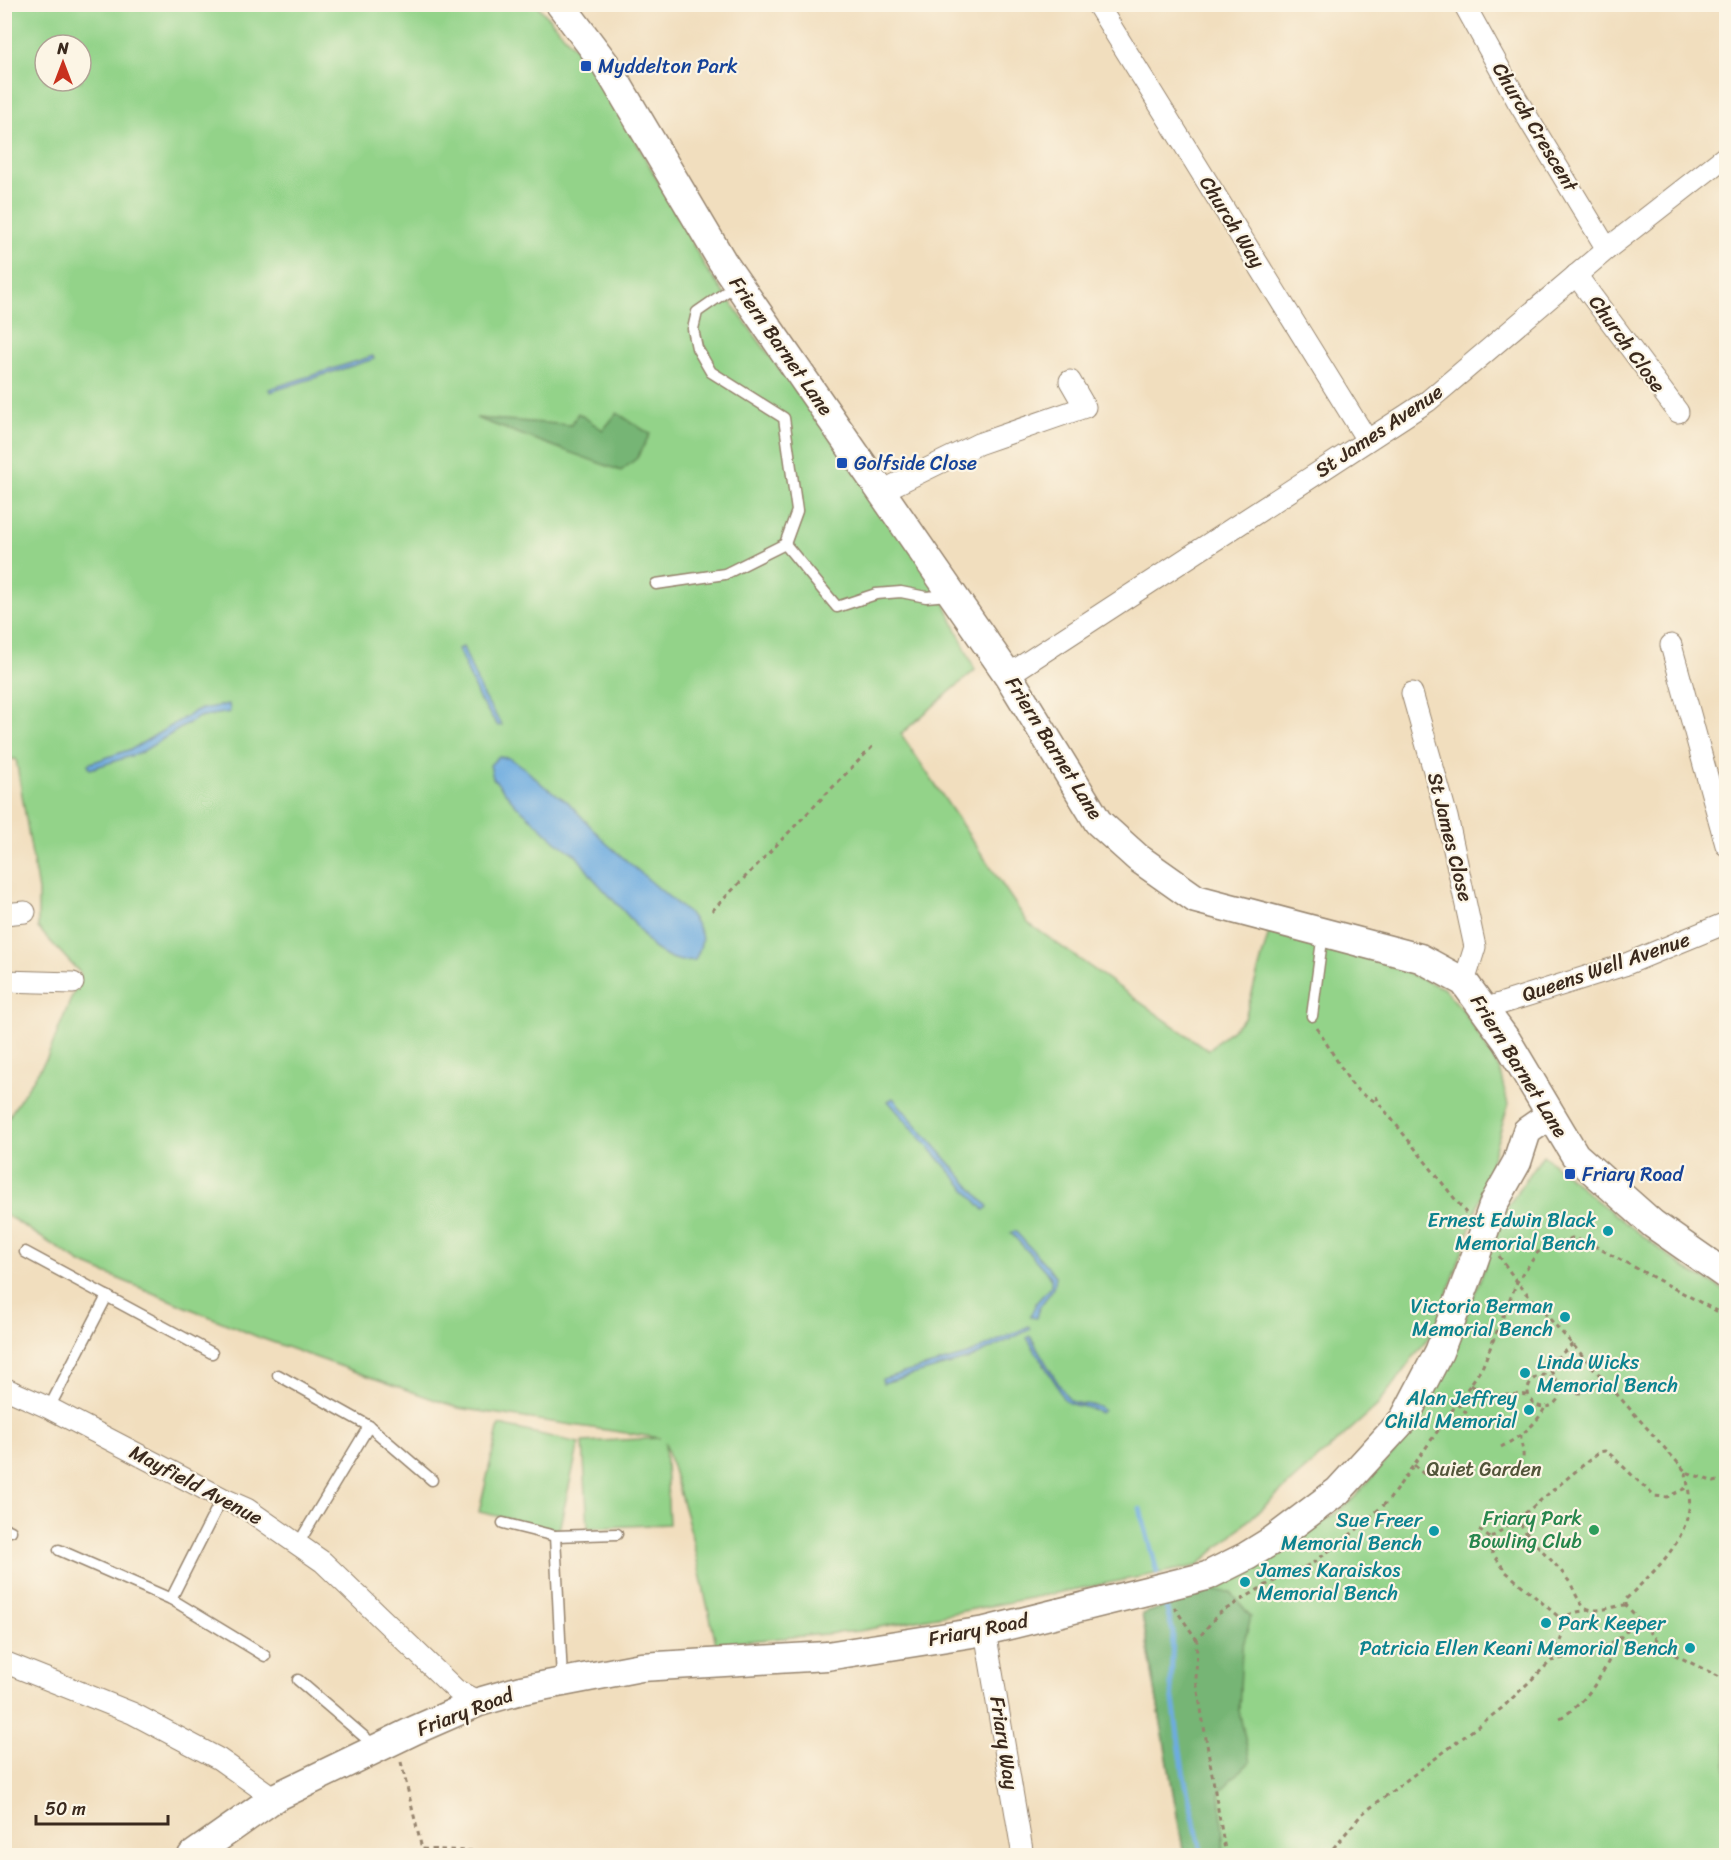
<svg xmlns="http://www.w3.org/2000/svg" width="1731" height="1860" font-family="Sriracha,sans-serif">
  <rect width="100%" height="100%" fill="#fcf5e5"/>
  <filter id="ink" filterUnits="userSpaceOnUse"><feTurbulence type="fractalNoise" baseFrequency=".0167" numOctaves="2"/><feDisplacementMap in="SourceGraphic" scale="12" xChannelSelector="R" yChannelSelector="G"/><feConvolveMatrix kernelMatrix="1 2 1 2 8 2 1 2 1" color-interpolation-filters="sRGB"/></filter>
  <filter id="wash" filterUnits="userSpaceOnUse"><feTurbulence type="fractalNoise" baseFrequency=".008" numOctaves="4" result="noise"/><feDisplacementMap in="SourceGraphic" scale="24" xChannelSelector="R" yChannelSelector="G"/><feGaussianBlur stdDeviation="1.35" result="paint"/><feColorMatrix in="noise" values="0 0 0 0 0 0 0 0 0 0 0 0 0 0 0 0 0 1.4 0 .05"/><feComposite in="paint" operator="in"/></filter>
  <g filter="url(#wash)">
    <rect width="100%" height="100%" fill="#f1debe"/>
    <!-- green -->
    <g fill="#93d389" stroke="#677e54" stroke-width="1.5" fill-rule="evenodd">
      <path d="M5,4l532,1 63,71 107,194 226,308 42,92 -74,64 127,189 180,127 37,-32 24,-86 115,31 59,25 20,22 36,58 9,37 -27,91 -44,130 -60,80 -180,160 -338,65 -143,13 -27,-119 -24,-83 4,82 -81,4 -5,-86 77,-4 -202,-30 -200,-71 -177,-74 -76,-49 -1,-90 43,-66 34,-84 -43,-46v-37l-22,-132 -11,1zM45,45h36v36h-36z"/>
      <path d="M1543,1155l53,45 89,68 41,23v564h-542l-42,-241 67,-23 72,-37 70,-53 69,-78 35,-77 52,-139z"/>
      <path d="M499,1425l80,18 -20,87 -80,-18z"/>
    </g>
    <!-- forest -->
    <g fill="#76b575" stroke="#58704a" stroke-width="1.5">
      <path d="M578,413l25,17 14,-17 33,21 -13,24 -16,13 -145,-53 95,7z"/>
      <path d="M1209,1591l22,1 20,25 -9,32 -3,61 11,52 -30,29 4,64h-40l-42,-241z"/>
    </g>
    <!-- water -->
    <g fill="#6dace0" stroke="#546b7f" stroke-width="1.5">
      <path d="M373,356l1,3 -104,33 -1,-3z"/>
      <path d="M463,647l20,49 19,29 -4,1 -19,-27 -21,-50z"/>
      <path d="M229,704l1,8 -31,5 -59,36 -50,16 -2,-5 46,-16 63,-38z"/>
      <path d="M498,757l11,1 15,10 20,18 24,16 38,41 85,73c13,18 14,24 4,44l-14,1 -14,-4 -14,-9 -24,-31 -36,-39 -17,-23 -19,-13 -42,-38 -22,-26 -3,-13z"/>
      <path d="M893,1098l95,109 -4,3 -96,-109z"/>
      <path d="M1015,1231l41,45c-1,20 -17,23 -20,42l-6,-1 6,-14 15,-17v-9l-40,-44z"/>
      <path d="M1029,1326l2,3 -62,30 -86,24 -1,-4 85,-24z"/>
      <path d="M1030,1336c6,9 36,63 41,65 11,6 20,0 32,9l-3,3c-17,-12 -35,0 -42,-26l-31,-49z"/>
    </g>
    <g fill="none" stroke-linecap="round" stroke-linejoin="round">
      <!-- stream -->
      <g stroke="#6dace0" stroke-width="5">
        <path d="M1140,1509l17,63"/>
        <path d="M1165,1603l8,29 -2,53 12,86 19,85"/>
      </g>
    </g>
  </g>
  <g filter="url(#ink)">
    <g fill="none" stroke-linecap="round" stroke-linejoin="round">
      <defs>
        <g id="lane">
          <path d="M785,544l52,63 39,-13 25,-2 25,5 22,-2"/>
          <path d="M656,584l69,-10 60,-30 12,-33 -13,-93 -73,-46 -14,-24 -4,-19 4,-17 39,-27"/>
          <path d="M1312,1016l11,-83"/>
          <path d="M25,1252l187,101"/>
          <path d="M278,1375l91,51 63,54"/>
          <path d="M49,1408l58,-112"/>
          <path d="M503,1523l52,13 62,-2"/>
          <path d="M4,1528l7,3"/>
          <path d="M555,1536l7,143"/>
          <path d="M298,1544l71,-118"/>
          <path d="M59,1550l112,49 94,57"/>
          <path d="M171,1599l51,-101"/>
          <path d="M298,1680l77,66"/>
        </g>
        <g id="street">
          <path d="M1097,4l270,436"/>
          <path d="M1464,4l53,96 90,149"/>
          <path d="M1576,275l102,137"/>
          <path d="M882,491l96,-47 107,-37 -15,-26"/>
          <path d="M1671,645l55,200"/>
          <path d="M1008,675l420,-274 179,-152 119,-93"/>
          <path d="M1412,693l35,124 28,130 -11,35"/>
          <path d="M4,914l21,-2"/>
          <path d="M4,981l69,2"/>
          <path d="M1484,1009l140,-44 102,-42"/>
          <path d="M4,1388l45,20 173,90 25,11 76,53 133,128 23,12"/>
          <path d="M985,1631l38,225"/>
          <path d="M4,1662l128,51 87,46 55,39"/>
        </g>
        <g id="secondary">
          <path d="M560,4l46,61 116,196 286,414 90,147 40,36 58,41 224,59 44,24 43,59 68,114 78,69 73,51"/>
          <path d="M192,1856l82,-58 141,-68 64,-28 42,-12 120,-23 186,-11 158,-25 222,-55 40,-20 26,-16 65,-49 66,-72 35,-67 31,-80 24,-69 23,-41 10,-31 23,-16"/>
        </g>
      </defs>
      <!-- lane casing -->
      <use href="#lane" stroke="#96846e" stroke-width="13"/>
      <!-- street casing -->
      <use href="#street" stroke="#96846e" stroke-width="23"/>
      <!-- secondary casing -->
      <use href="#secondary" stroke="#96846e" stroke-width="31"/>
      <!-- path -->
      <g stroke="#96846e" stroke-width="3" stroke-dasharray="4.5 4.5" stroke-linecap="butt">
        <path d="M712,911l161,-165"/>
        <path d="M1317,1028l33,54 10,11 18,10"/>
        <path d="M1376,1096l3,7 87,110"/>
        <path d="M1499,1256l18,26 169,190 28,10 12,-3"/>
        <path d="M1573,1344l-20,17 -2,10 6,11 9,9 14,2 23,-15"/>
        <circle cx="1544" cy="1391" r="16"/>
        <path d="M1471,1385c25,18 30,7 57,10"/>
        <path d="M1457,1404l11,10"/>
        <path d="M1521,1435c-1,8 3,15 2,23"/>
        <path d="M1501,1447c17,-9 36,-22 44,-40"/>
        <path d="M1414,1465l11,10"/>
        <path d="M1686,1472c1,11 5,26 3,37 -6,38 -37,64 -63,90v6l41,46 59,29"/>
        <path d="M1517,1520l-27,18 -1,10 17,24 54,46c7,21 -3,24 -9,43"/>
        <path d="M1479,1530l11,8"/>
        <path d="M1626,1605c-12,0 -31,10 -41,2 -8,-5 -11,-20 -17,-27 -12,-18 -43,-43 -50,-61l81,-67 6,-1 6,4 43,41 13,1 21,-10"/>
        <path d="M1174,1607l23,33"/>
        <path d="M1560,1618l17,-6 13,-2"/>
        <path d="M1560,1718c28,-15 45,-48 58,-76"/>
        <path d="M401,1762l21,87 75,3 8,4"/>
        <path d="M1226,1856l-30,-176 1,-40 21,-26 46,-28 49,-23 42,-32 34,-31 93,-132 35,-86 21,-30 34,-14 15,4 139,74"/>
        <path d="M1329,1856l1,-4 32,-38 140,-106 49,-47 47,-12 20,-9 13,-14 13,-1"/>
      </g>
      <!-- lane -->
      <use href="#lane" stroke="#fff" stroke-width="10"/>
      <!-- street -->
      <use href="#street" stroke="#fff" stroke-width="21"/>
      <!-- secondary -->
      <use href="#secondary" stroke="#fff" stroke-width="28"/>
    </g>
  </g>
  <!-- markers -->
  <g fill="#1a4fb4" stroke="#fcf5e5" stroke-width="2">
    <rect x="580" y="60" width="12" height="12" rx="3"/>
    <rect x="836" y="457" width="12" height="12" rx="3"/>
    <rect x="1564" y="1168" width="12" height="12" rx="3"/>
  </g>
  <g fill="#0f9aa8" stroke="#fcf5e5" stroke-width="2">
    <circle cx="1608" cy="1231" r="6"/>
    <circle cx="1565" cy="1317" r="6"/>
    <circle cx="1525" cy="1373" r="6"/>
    <circle cx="1529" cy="1410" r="6"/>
    <circle cx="1434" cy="1531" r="6"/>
    <circle cx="1245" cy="1582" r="6"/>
    <circle cx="1546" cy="1623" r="6"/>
    <circle cx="1690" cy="1648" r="6"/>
  </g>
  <circle fill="#2e9e5b" stroke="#fcf5e5" stroke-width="2" cx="1594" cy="1530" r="6"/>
  <g text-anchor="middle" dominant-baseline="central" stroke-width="4.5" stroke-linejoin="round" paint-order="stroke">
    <!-- transit labels -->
    <g font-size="20" fill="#164399" stroke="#fcf5e5" text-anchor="start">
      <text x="598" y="66">Myddelton Park</text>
      <text x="854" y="463">Golfside Close</text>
      <text x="1582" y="1174">Friary Road</text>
    </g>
    <!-- street labels -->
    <g font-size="20" fill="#3b2a1e" stroke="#fcf5e5">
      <text transform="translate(1535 127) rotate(59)">Church Crescent</text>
      <text transform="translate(1232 222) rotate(58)">Church Way</text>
      <text transform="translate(1627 344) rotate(54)">Church Close</text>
      <text transform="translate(781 346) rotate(55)">Friern Barnet Lane</text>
      <text transform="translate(1379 431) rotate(-34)">St James Avenue</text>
      <text transform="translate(1054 748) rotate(58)">Friern Barnet Lane</text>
      <text transform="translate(1450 837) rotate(76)">St James Close</text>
      <text transform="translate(1606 967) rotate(-19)">Queens Well Avenue</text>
      <text transform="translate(1519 1066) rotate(58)">Friern Barnet Lane</text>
      <text transform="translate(196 1485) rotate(28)">Mayfield Avenue</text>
      <text transform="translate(978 1630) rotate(-11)">Friary Road</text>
      <text transform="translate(465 1712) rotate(-21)">Friary Road</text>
      <text transform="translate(1004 1743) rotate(81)">Friary Way</text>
    </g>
    <!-- culture labels -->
    <g font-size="20" fill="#0d838f" stroke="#fcf5e5" text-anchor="end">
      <text x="1596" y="1220">Ernest Edwin Black<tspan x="1596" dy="23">Memorial Bench</tspan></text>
      <text x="1553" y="1306">Victoria Berman<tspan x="1553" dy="23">Memorial Bench</tspan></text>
      <text x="1537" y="1362" text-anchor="start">Linda Wicks<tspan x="1537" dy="23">Memorial Bench</tspan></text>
      <text x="1517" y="1398">Alan Jeffrey<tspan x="1517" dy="23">Child Memorial</tspan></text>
      <text x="1422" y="1520">Sue Freer<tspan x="1422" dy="23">Memorial Bench</tspan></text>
      <text x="1257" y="1570" text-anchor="start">James Karaiskos<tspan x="1257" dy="23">Memorial Bench</tspan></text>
      <text x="1558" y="1623" text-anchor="start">Park Keeper</text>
      <text x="1678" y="1648">Patricia Ellen Keani Memorial Bench</text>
    </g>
    <!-- park labels -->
    <g font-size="20" fill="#515439" stroke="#fcf5e5">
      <text x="1484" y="1469">Quiet Garden</text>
    </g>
    <!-- leisure labels -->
    <g font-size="20" fill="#27864d" stroke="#fcf5e5" text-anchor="end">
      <text x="1582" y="1518">Friary Park<tspan x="1582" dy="23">Bowling Club</tspan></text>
    </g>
  </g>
  <!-- margin -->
  <rect width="1731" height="1860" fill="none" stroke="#fcf5e5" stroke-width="24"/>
  <!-- north arrow -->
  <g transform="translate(63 63)"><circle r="28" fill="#fcf5e5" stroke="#afa495" stroke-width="1.5"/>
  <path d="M0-4.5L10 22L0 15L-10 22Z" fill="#c8321e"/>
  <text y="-9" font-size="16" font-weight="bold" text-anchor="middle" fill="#3b2a1e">N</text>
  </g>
  <!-- scale -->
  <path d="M36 1815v9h132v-9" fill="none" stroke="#3b2a1e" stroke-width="3"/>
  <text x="45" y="1815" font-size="18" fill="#3b2a1e" stroke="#fcf5e5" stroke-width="4.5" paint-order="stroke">50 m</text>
</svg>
